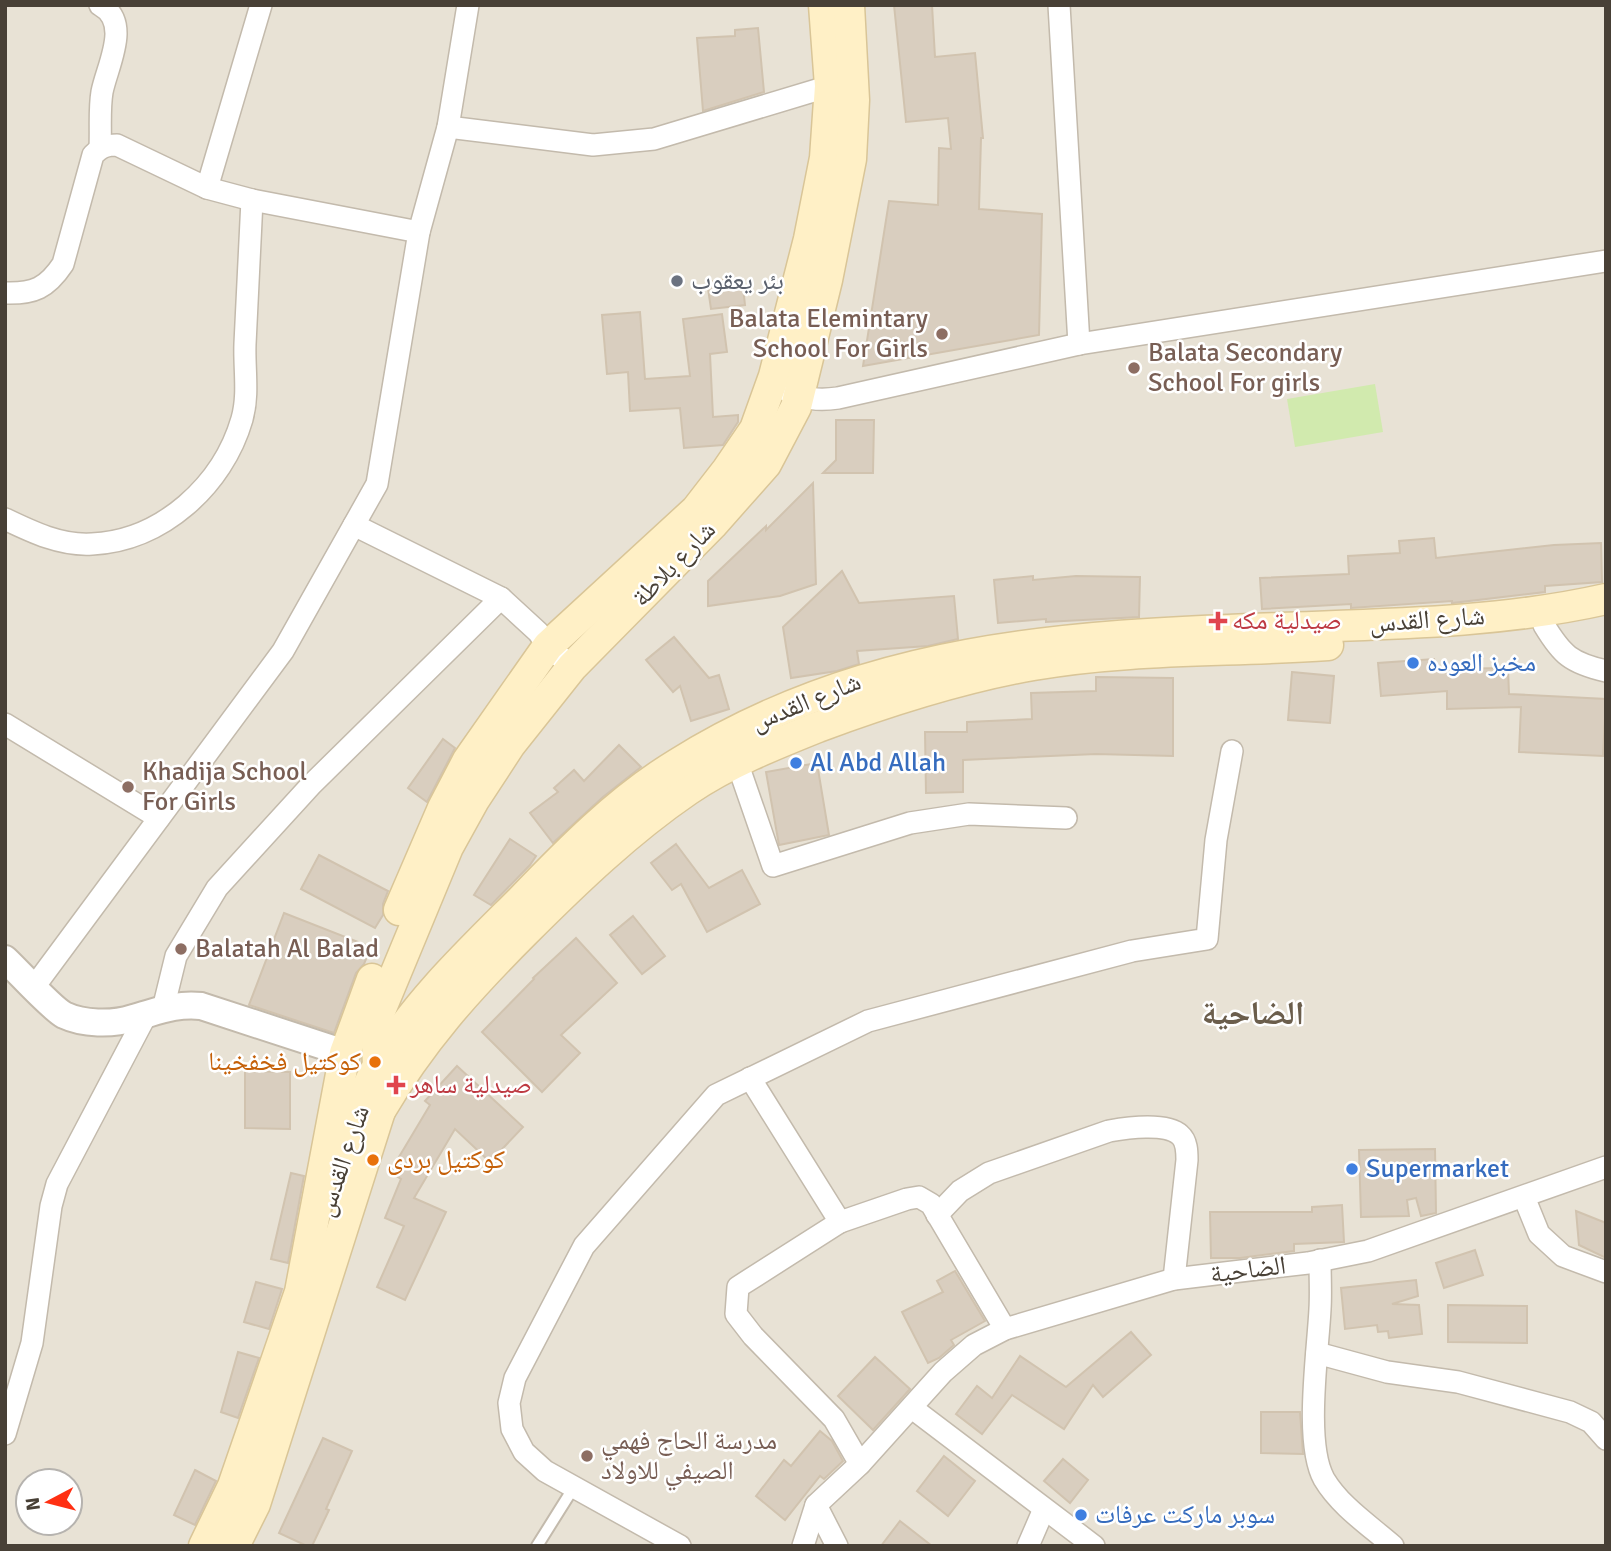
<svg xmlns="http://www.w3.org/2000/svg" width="1611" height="1551" font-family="Signika,'Noto Naskh Arabic',sans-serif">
  <rect width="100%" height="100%" fill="#f4f0e7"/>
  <!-- residential -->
  <path fill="#e8e2d5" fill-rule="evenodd" d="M5,5h1601v1541h-1601zM28,1481h42v42h-42z"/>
  <!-- green -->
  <path fill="#d1eaae" d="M1375,384l8,48 -88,15 -8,-48z"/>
  <!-- building -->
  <g fill="#d9cebf" stroke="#d1c3af" stroke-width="2">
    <path d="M894,5h38l3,52 40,-4 8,85h-2l-2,71 63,5 -3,121 -176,31 26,-165 49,4 1,-57 12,1 -3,-31 -42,4z"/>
    <path d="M758,28l6,64 -61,19 -6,-73 38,-2v-6z"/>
    <path d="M742,278l3,27 -34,4 -4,-27z"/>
    <path d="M640,312l5,67 45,-3 -7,-57 39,-5 5,38 -17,2 3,63 25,-2v7l-15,23 -39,3 -4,-40 -50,3 -2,-39 -21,2 -5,-59z"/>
    <path d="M836,420h38l-1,53h-50l13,-13z"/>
    <path d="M813,483l3,101 -36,12 -72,10v-25l58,-55v4z"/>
    <path d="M1434,538l2,20 118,-13 47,-2 1,39 -57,4v6l-93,11v-2l-101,7v-4l-89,5 -2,-31 89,-4 -1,-18 52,-3 -1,-12z"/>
    <path d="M842,571l17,32 95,-7 4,43 -30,7 -71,5 2,13 -22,7 -46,7 -8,-51z"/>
    <path d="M1033,576v4l43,-4 64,1 -1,40 -93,5v-3l-48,4 -4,-43z"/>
    <path d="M674,637l35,41 10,-3 10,34 -38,12 -11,-35 -7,6 -27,-32z"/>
    <path d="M1434,659l1,10 73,-1 1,26 97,5 -3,57 -84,-4 2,-45 -74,2v-18l-66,5 -3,-33z"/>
    <path d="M1292,672l42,4 -4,47 -42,-3z"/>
    <path d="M1096,677l77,1v78l-77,-2 -133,6v32l-37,1 -1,-61h42v-10l65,-3 -1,-26 65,-2z"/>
    <path d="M443,739l12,9 -28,54 -19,-14z"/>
    <path d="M619,745l22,22 -38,30 -50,46 -23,-30 28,-21 -4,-4 20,-18 10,11z"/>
    <path d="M817,763l12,72 -50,10 -13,-73z"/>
    <path d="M510,839l26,17 -6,9 -39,40 -17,-10z"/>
    <path d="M676,844l33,44 33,-18 18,34 -53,28 -26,-48 -9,6 -21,-27z"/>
    <path d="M319,855l69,36 -5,13v11l-8,13 -74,-39z"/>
    <path d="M284,913l87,34 -7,17 -8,9 -22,60 -85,-28z"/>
    <path d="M633,916l32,40 -23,18 -32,-39z"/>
    <path d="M576,938l41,45 -56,52 19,18 -38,39 -60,-60 52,-53 -1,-1z"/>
    <path d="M457,1066l66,61 -33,35 -35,-33 -41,69 32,14 -41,88 -28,-13 27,-61 -19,-8 16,-39 -11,-7 40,-67 -5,-4z"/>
    <path d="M245,1071l45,1v57l-45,-1z"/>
    <path d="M1435,1149l1,64 -15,3 -5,-18 -9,2 2,16 -48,1 -2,-67z"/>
    <path d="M291,1173l13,3 -16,87 -17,-4z"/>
    <path d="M1342,1205l2,37 -50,2v7l-54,7h-29l-1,-46h102v-5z"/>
    <path d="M1576,1211l30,12v35l-27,-13z"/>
    <path d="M1475,1250l8,25 -39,13 -8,-25z"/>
    <path d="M955,1271l30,50 -34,19 3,5 -15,13 -11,5 -26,-51 41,-20 -6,-11z"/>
    <path d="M1416,1280l2,16 -26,8 27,1 3,29 -33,4 -1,-7 -10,1 -1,-7 -32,4 -4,-41z"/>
    <path d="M256,1282l26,7 -13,40 -25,-7z"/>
    <path d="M1448,1305l79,1v37l-79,-1z"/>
    <path d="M1131,1332l20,23 -48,42 -10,-12 -29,44 -52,-34 -30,39 -26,-20 21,-28 15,12 28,-42 46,31z"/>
    <path d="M238,1352l21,6 -21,60 -17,-6z"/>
    <path d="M875,1357l35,32 -37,41 -35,-34z"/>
    <path d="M1261,1412h39l3,42 -42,-1z"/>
    <path d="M820,1431l12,10 11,20 -19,18 -4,-3 -35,44 -29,-24 28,-36 7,6z"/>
    <path d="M323,1438l29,13 -26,58 3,1 -17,36h-5l-28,-13z"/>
    <path d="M944,1456l31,25 -27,35 -31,-25z"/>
    <path d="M1063,1459l25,21 -18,23 -26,-22z"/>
    <path d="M195,1470l21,11 -21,44 -21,-10z"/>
    <path d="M900,1521l32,25h-51z"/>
  </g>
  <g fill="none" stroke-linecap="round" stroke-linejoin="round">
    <defs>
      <path id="service" d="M537,1546l37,-59"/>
      <g id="minor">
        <path d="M1059,5l20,339"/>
        <path d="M448,127l145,18 61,-6 176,-53"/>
        <path d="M100,148c1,-19 -1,-38 2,-56 5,-26 30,-70 -2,-87"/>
        <path d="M207,188l54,-183"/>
        <path d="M5,293c29,1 42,-5 58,-29l30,-109c8,-8 13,-10 24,-10l90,43 45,12 167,32"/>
        <path d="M786,390c18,9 32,11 52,8l241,-54 527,-83"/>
        <path d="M5,519c27,13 56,27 87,25 70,-3 131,-59 150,-125 7,-25 2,-50 3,-75 2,-48 5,-96 7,-144"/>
        <path d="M354,525l147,73 37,34 10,14 24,21"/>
        <path d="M1544,625c18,30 27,38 62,46"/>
        <path d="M5,724l154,94"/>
        <path d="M737,762l36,104 137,-43 59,-9 97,4"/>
        <path d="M34,987l249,-336 94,-167 42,-252 29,-105 20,-122"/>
        <path d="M163,1009l13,-53 41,-68 95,-104 189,-186"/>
        <path d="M750,1078l90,144"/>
        <path d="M1524,1197l15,37 24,22 43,16"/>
        <path d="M937,1215l23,-24 29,-18 120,-42c17,-3 57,-9 71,4 7,6 7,17 7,25l-13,119"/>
        <path d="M1320,1260c0,17 1,33 0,49 -2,43 -16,134 4,170 16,27 45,46 69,67"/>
        <path d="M1317,1353l70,19 71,10 112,30 21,10 15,17"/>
        <path d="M912,1408l182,138"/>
        <path d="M5,1434l27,-91 19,-137 6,-22 89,-169"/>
        <path d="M860,1464l-26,-45 -81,-83 -17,-22 2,-27 102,-65 67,-23 12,-2 12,7 74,125"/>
        <path d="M816,1505l21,41"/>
        <path d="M680,1546l-135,-75 -21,-19 -12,-23 -3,-26 6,-25 69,-132 132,-151 152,-74 264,-70 75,-12 9,-99 16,-89"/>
        <path d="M803,1546l13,-41 44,-41 83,-92 31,-27 31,-16 169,-50 134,-16 60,-12 238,-84"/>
        <path d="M1028,1546l16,-37"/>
      </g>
      <path id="tertiary" d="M5,959c13,12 46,49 59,56 19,9 48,10 69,3 23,-6 43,-15 68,-12l144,47"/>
      <g id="secondary">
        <path d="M399,910l44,-102 25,-48 80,-114 148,-136 31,-40 28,-41 19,-53 35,-137 16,-81 5,-72 -6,-81"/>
        <path d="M380,1111c41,-70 87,-121 144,-178 51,-51 104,-102 164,-143 40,-27 85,-45 130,-63 70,-26 141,-49 215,-62 97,-17 197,-13 295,-20"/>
        <path d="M341,1161c10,-32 21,-67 38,-97 36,-61 91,-113 141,-163 48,-50 98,-101 157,-137 187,-117 388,-129 603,-136 108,-4 220,-5 326,-29"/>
        <path d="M204,1546l29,-60 67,-194 45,-239 27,-74"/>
        <path d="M234,1546l21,-42 125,-393 -3,-67 3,-33 68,-164 26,-47 36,-55 62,-78 140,-142 54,-61 30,-57 31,-127 24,-121 3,-59 -5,-95"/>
      </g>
    </defs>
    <!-- service casing -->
    <use href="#service" stroke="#c3baac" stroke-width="14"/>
    <!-- minor casing -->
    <use href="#minor" stroke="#c3baac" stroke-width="24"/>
    <!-- tertiary casing -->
    <use href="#tertiary" stroke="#c3baac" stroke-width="30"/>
    <!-- secondary casing -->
    <use href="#secondary" stroke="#d9c597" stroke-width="33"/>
    <!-- service -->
    <use href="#service" stroke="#fff" stroke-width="10"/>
    <!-- minor -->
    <use href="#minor" stroke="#fff" stroke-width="21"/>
    <!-- tertiary -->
    <use href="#tertiary" stroke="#fff" stroke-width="26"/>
    <!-- secondary -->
    <use href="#secondary" stroke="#fff0c6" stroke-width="30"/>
  </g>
  <!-- markers -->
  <circle fill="#6b7280" stroke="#fff" stroke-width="2.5" cx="677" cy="281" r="7"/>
  <g fill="#8d6e63" stroke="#fff" stroke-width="2.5">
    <circle cx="942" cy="334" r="7"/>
    <circle cx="1134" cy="368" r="7"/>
    <circle cx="128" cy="787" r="7"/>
    <circle cx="181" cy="949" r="7"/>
    <circle cx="587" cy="1456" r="7"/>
  </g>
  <g fill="#e0444e" stroke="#fff" stroke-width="2.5">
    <path d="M1214.5 610.5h7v7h7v7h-7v7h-7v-7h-7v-7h7z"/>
    <path d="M392.5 1074.5h7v7h7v7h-7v7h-7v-7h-7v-7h7z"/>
  </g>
  <g fill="#3f7fe0" stroke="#fff" stroke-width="2.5">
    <circle cx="1413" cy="663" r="7"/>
    <circle cx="796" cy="763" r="7"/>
    <circle cx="1352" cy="1169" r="7"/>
    <circle cx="1081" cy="1515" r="7"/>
  </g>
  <g fill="#e8710a" stroke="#fff" stroke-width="2.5">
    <circle cx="375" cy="1062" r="7"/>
    <circle cx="373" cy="1160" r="7"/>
  </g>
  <g text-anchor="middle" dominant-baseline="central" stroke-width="5" stroke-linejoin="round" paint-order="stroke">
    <!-- worship labels -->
    <g font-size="26" fill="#5b616d" stroke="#fff" text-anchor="start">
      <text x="691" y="281">بئر يعقوب</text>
    </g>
    <!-- education labels -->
    <g font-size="26" fill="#785e54" stroke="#fff" text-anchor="start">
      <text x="928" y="319" text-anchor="end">Balata Elemintary<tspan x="928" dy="30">School For Girls</tspan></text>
      <text x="1148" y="353">Balata Secondary<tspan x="1148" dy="30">School For girls</tspan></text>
      <text x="142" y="772">Khadija School<tspan x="142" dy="30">For Girls</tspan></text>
      <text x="195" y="949">Balatah Al Balad</text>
      <text x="601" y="1441">مدرسة الحاج فهمي<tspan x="601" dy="30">الصيفي للاولاد</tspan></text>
    </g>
    <!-- street labels -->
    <g font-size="26" fill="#484036" stroke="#fff">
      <text transform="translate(674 564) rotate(-46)">شارع بلاطة</text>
      <text transform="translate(1427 620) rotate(-4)">شارع القدس</text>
      <text transform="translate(806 702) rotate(-22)">شارع القدس</text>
      <text transform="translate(343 1161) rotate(-71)">شارع القدس</text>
      <text transform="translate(1248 1270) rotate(-7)">الضاحية</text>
    </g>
    <!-- health labels -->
    <g font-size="26" fill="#be3a42" stroke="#fff" text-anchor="start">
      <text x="1232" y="621">صيدلية مكه</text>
      <text x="410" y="1085">صيدلية ساهر</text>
    </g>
    <!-- shop labels -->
    <g font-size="26" fill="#366cbe" stroke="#fff" text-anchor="start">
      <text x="1427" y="663">مخبز العوده</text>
      <text x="810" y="763">Al Abd Allah</text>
      <text x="1366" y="1169">Supermarket</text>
      <text x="1095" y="1515">سوبر ماركت عرفات</text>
    </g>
    <!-- food labels -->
    <g font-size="26" fill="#c56008" stroke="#fff" text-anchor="end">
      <text x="361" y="1062">كوكتيل فخفخينا</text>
      <text x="387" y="1160" text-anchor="start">كوكتيل بردى</text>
    </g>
    <!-- district labels -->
    <g font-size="33" font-weight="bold" fill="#6b5e4c" stroke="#fff">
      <text x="1253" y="1013">الضاحية</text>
    </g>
  </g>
  <!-- border -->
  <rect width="1611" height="1551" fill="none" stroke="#484036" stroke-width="14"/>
  <!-- north arrow -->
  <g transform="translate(49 1502) rotate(263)"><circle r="33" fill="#ffffff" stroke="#b6b3af" stroke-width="2"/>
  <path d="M0-5L12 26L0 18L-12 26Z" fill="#ff3013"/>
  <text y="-10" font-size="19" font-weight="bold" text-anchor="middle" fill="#484036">N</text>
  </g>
</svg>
